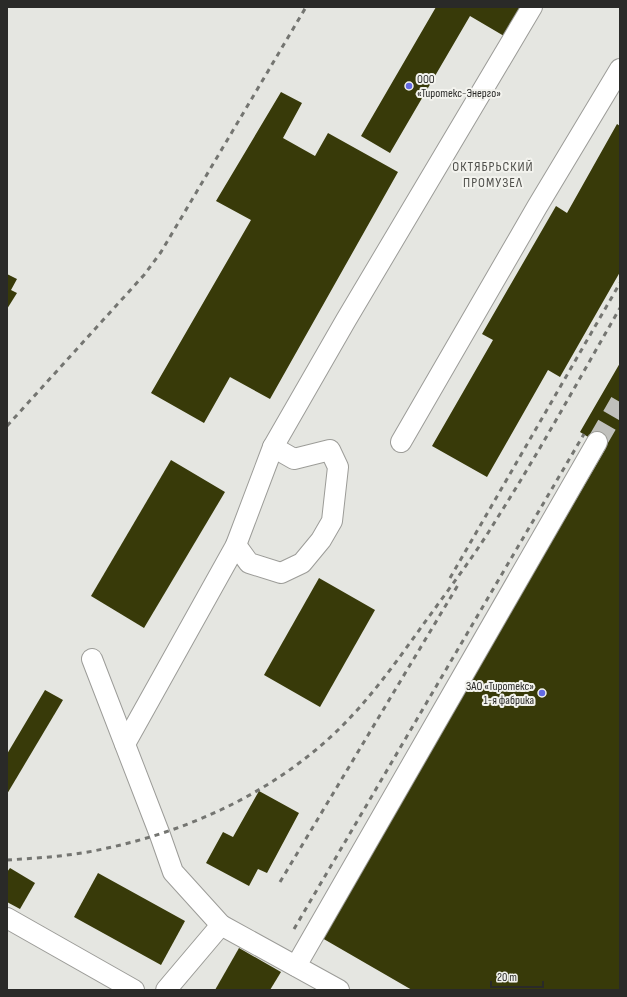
<svg xmlns="http://www.w3.org/2000/svg" width="627" height="997" font-family="'Sofia Sans Condensed',sans-serif">
  <rect width="100%" height="100%" fill="#e5e6e1"/>
  <!-- building -->
  <g fill="#383a09">
    <path d="M436,7h85l-17,29 -34,-20 -80,137 -29,-17z"/>
    <path d="M281,92l21,11 -19,35 32,18 13,-23 70,39 -128,227 -40,-22 -26,46 -53,-30 100,-173 -35,-19z"/>
    <path d="M617,124l3,2v146l-60,105 -12,-7 -61,107 -55,-31 61,-106 -11,-6 74,-128 11,7z"/>
    <path d="M7,274l10,5 -6,11 6,3 -10,16z"/>
    <path d="M620,363v627h-208l-90,-52 284,-490 -26,-16z"/>
    <path d="M171,460l54,32 -81,136 -53,-32z"/>
    <path d="M319,578l56,32 -55,97 -56,-32z"/>
    <path d="M45,690l18,10 -56,94v-40z"/>
    <path d="M259,791l40,22 -32,60 -9,-4 -9,17 -43,-23 17,-31 10,5z"/>
    <path d="M10,868l25,15 -15,26 -13,-7v-30z"/>
    <path d="M98,873l87,48 -24,44 -87,-48z"/>
    <path d="M239,948l42,24 -11,18h-55z"/>
  </g>
  <g fill="none" stroke-linecap="round" stroke-linejoin="round">
    <!-- minor-tunnel -->
    <path stroke="#c0c0bc" stroke-width="20" stroke-dasharray="20 10" stroke-linecap="butt" d="M597,442l23,-40"/>
    <defs>
      <g id="minor">
        <path d="M401,442l136,-235 83,-138"/>
        <path d="M236,545l13,18 32,10 21,-10 19,-23 11,-19 6,-54 -8,-17 -36,9 -21,-12"/>
        <path d="M92,659l68,176 13,37 48,53 118,65"/>
        <path d="M125,744l111,-199 37,-98 73,-127 186,-313"/>
        <path d="M7,918l127,72"/>
        <path d="M296,966l301,-524"/>
        <path d="M166,990l55,-65"/>
      </g>
    </defs>
    <!-- minor casing -->
    <use href="#minor" stroke="#9c9c98" stroke-width="22"/>
    <!-- minor -->
    <use href="#minor" stroke="#fff" stroke-width="20"/>
    <!-- rail -->
    <g stroke="#747571" stroke-width="3" stroke-dasharray="5 5" stroke-linecap="butt">
      <path d="M7,426l137,-151 17,-23 145,-245"/>
      <path d="M450,578l170,-295"/>
      <path d="M7,860c32,-2 65,-4 96,-11 86,-18 171,-57 235,-119 38,-37 67,-81 98,-123 21,-29 42,-57 60,-87 44,-69 83,-141 124,-212"/>
      <path d="M280,882l178,-297"/>
      <path d="M294,929l290,-495"/>
    </g>
  </g>
  <!-- markers -->
  <g fill="#636ae3" stroke="#f3f3ee" stroke-width="1.5">
    <circle cx="409" cy="86" r="4"/>
    <circle cx="542" cy="693" r="4"/>
  </g>
  <g text-anchor="middle" dominant-baseline="central" stroke-width="4" stroke-linejoin="round" paint-order="stroke">
    <!-- poi labels -->
    <g font-size="12" fill="#2a2a28" stroke="#f3f3ee" text-anchor="start">
      <text x="417" y="79">ООО<tspan x="417" dy="14">«Тиротекс-Энерго»</tspan></text>
      <text x="534" y="686" text-anchor="end">ЗАО «Тиротекс»<tspan x="534" dy="14">1-я фабрика</tspan></text>
    </g>
    <!-- quarter labels -->
    <g font-size="14" letter-spacing="1" fill="#4f4f4b" stroke="#f3f3ee">
      <text x="493" y="166">ОКТЯБРЬСКИЙ<tspan x="493" dy="16">ПРОМУЗЕЛ</tspan></text>
    </g>
  </g>
  <!-- border -->
  <rect width="627" height="997" fill="none" stroke="#2a2a28" stroke-width="16"/>
  <!-- scale -->
  <path d="M491 981v6h52v-6" fill="none" stroke="#2a2a28" stroke-width="2"/>
  <text x="497" y="981" font-size="12" fill="#2a2a28" stroke="#f3f3ee" stroke-width="3" paint-order="stroke">20 m</text>
</svg>
